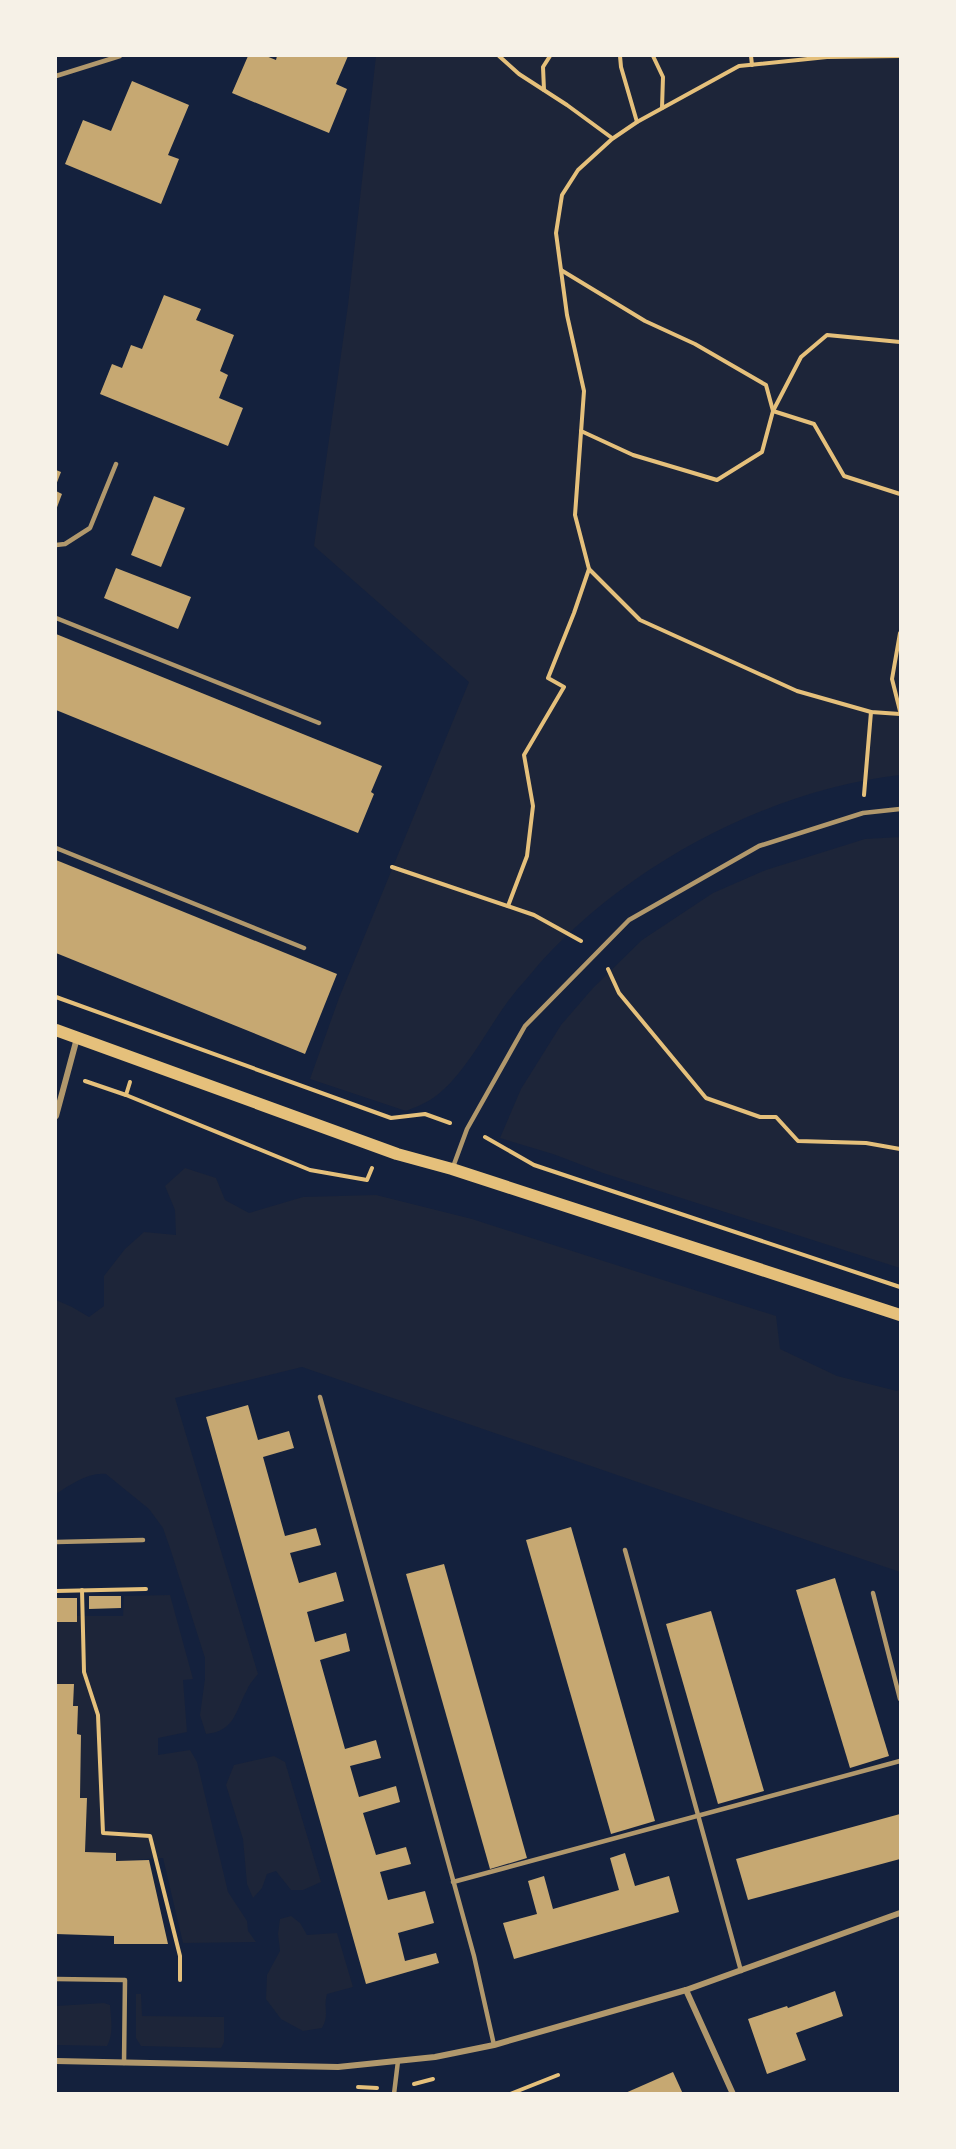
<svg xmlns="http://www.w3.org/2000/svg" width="956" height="2149" font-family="Georgia,serif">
  <rect width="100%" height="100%" fill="#14213d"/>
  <!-- green -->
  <g fill="#1d2539">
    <path d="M376,56h524v719c-135,15 -284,96 -371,201 -8,9 -16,18 -23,28 -21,29 -45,77 -76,96 -7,4 -16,8 -24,11l-96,-32 29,-81 130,-316 -155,-136 34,-241z"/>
    <path d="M900,837v431l-297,-95 -50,-19 -53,-16 21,-49 40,-64 32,-37 49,-48 71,-47 53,-23 99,-31z"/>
    <path d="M185,1168l31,10 9,22 24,13 54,-16 73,-2 96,24 304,97 4,33 57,27 60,15 3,-2v183l-598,-205 -127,31 83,276c-4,5 -9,10 -11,16 -12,22 -12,41 -41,44l-6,-19 5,-36v-21l-34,-107 -8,-23 -14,-19 -43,-35c-18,-2 -36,11 -50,20v-194l16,7 17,10 15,-11v-30l21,-27 19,-17 32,3 -1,-25 -10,-24z"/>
    <path d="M170,1595l23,84 -10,1 4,52 -29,6v17l32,-5 7,12 31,130 19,29 1,10 8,11 -73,1 -20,-85 -47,3v-8l-31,-1 2,-54h-7l1,-63 -4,-1 1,-27 -5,-1v-22h-17v-62h21v-6h46l1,-20z"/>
    <path d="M274,1756l11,6 36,120 -18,8h-12l-15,-19 -9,3 -5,14 -9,10 -6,-14 -4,-45 -17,-54 8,-20z"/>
    <path d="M291,1916l9,7 7,12 30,-2 16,54 -26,7c-4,15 3,20 -5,34l-19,3 -22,-12 -15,-20 1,-24 13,-24 -2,-17 2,-15z"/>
    <path d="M136,1994h5l1,22 82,1v25l-3,6 -80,-2 -5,-8z"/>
    <path d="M104,2003l6,2c1,15 4,28 -3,41l-51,-1v-39z"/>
  </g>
  <!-- building -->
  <g fill="#c6a872">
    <path d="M248,56h18l10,4 1,-4h71l-12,28 11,5 -18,44 -97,-40z"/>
    <path d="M132,81l57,24 -21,50 11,4 -18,45 -96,-40 18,-44 28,11z"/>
    <path d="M164,295l37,14 -5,11 38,15 -14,36 8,4 -9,23 24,10 -15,38 -128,-52 12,-30 10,4 9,-23 11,4z"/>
    <path d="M56,470l5,2 -5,13z"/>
    <path d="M56,491l6,3 -6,16z"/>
    <path d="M154,496l31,12 -24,59 -30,-12z"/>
    <path d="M116,568l75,29 -13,32 -74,-31z"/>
    <path d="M56,634l326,132 -11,26 3,2 -16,39 -302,-123z"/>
    <path d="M56,860l281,114 -32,80 -249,-101z"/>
    <path d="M248,1405l10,35 31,-9 5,17 -31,9 22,79 31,-8 5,17 -31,8 9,30 37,-11 8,29 -37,11 8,30 31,-9 4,18 -30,9 25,89 31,-9 5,18 -31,8 9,31 37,-11 4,16 -37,11 13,42 30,-8 5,17 -31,8 8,28 37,-9 9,32 -36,10 7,28 31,-8 3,10 -73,21 -160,-567z"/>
    <path d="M571,1527l84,294 -44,13 -85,-294z"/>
    <path d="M444,1564l83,294 -37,11 -84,-295z"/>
    <path d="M835,1578l54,178 -39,12 -54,-178z"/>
    <path d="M89,1596h32v12l-32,1z"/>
    <rect x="56" y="1598" width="21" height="24"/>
    <path d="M711,1611l53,180 -46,13 -52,-180z"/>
    <path d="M56,1684h18l-1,22h5l-1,28 4,1 -1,63h7l-2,54 31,1v8l33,-1 19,84h-54v-8l-58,-2z"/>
    <path d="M900,1814v45l-152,41 -12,-41z"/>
    <path d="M625,1853l10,33 34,-10 10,36 -165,47 -11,-36 34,-9 -9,-33 16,-5 9,33 66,-19 -9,-32z"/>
    <path d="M835,1991l8,25 -47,17 10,27 -39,14 -19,-55 39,-13 1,2z"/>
    <path d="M673,2072l10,22h-60z"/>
  </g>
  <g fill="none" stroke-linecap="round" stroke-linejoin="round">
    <!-- path -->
    <g stroke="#e5c07b" stroke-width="4">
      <path d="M499,56l20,18 48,31 45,33"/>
      <path d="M620,56l1,11 16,55"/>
      <path d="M653,56l10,21 -1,31"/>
      <path d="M751,56l1,9"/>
      <path d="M900,56l-73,1 -88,9 -102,56 -25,17 -34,31 -16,25 -6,38 11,82 17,76 -9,124 14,54 51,51 157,71 74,21 29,2"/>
      <path d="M544,90l-1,-23 7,-11"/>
      <path d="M561,270l84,51 50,23 71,41 7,26 41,13 30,52 56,18"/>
      <path d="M581,431l52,24 84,25 45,-28 11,-41 28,-54 26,-22 73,7"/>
      <path d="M900,633l-8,46 8,32"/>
      <path d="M864,795l7,-83"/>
      <path d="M392,867l142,48 47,26"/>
      <path d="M508,906l19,-50 6,-50 -9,-51 40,-68 -16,-9 26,-65 15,-44"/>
      <path d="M608,969l11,24 87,105 54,19h16l22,24 68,2 34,6"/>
      <path d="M56,997l335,121 34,-4 25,9"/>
      <path d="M85,1081l41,14 184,75 57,10 5,-12"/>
      <path d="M126,1095l4,-13"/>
      <path d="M485,1137l49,28 366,122"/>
      <path d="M82,1590l2,82 14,43 5,118 47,3 30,120v24"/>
      <path d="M56,1591l90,-2"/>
      <path d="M414,2084l19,-5"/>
      <path d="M358,2087l19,1"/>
      <path d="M510,2094l48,-19"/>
    </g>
    <!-- service -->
    <g stroke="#b1986c" stroke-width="4.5">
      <path d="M56,76l64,-20"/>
      <path d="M56,545l9,-1 25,-16 26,-64"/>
      <path d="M56,618l263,105"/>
      <path d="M56,848l248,100"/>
      <path d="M453,1167l14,-38 58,-103 104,-106 130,-74 104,-33 37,-4"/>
      <path d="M320,1397l154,559 20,89"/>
      <path d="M56,1542l87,-2"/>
      <path d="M625,1550l116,421"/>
      <path d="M873,1593l27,106"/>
      <path d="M453,1882l447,-121"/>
      <path d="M56,1979l69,1 -1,83"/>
      <path d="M394,2094l4,-33"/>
    </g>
    <!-- minor -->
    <g stroke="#b1986c" stroke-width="6">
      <path d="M56,1116l21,-78"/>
      <path d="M686,1990l47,104"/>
      <path d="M56,2061l282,6 97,-10 59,-12 192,-55 214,-77"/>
    </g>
    <!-- secondary -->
    <path stroke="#e5c07b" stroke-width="12" d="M56,1030l341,124 55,15 448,146"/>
  </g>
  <!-- border -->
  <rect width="956" height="2149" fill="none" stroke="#f6f1e7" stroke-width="114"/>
</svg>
